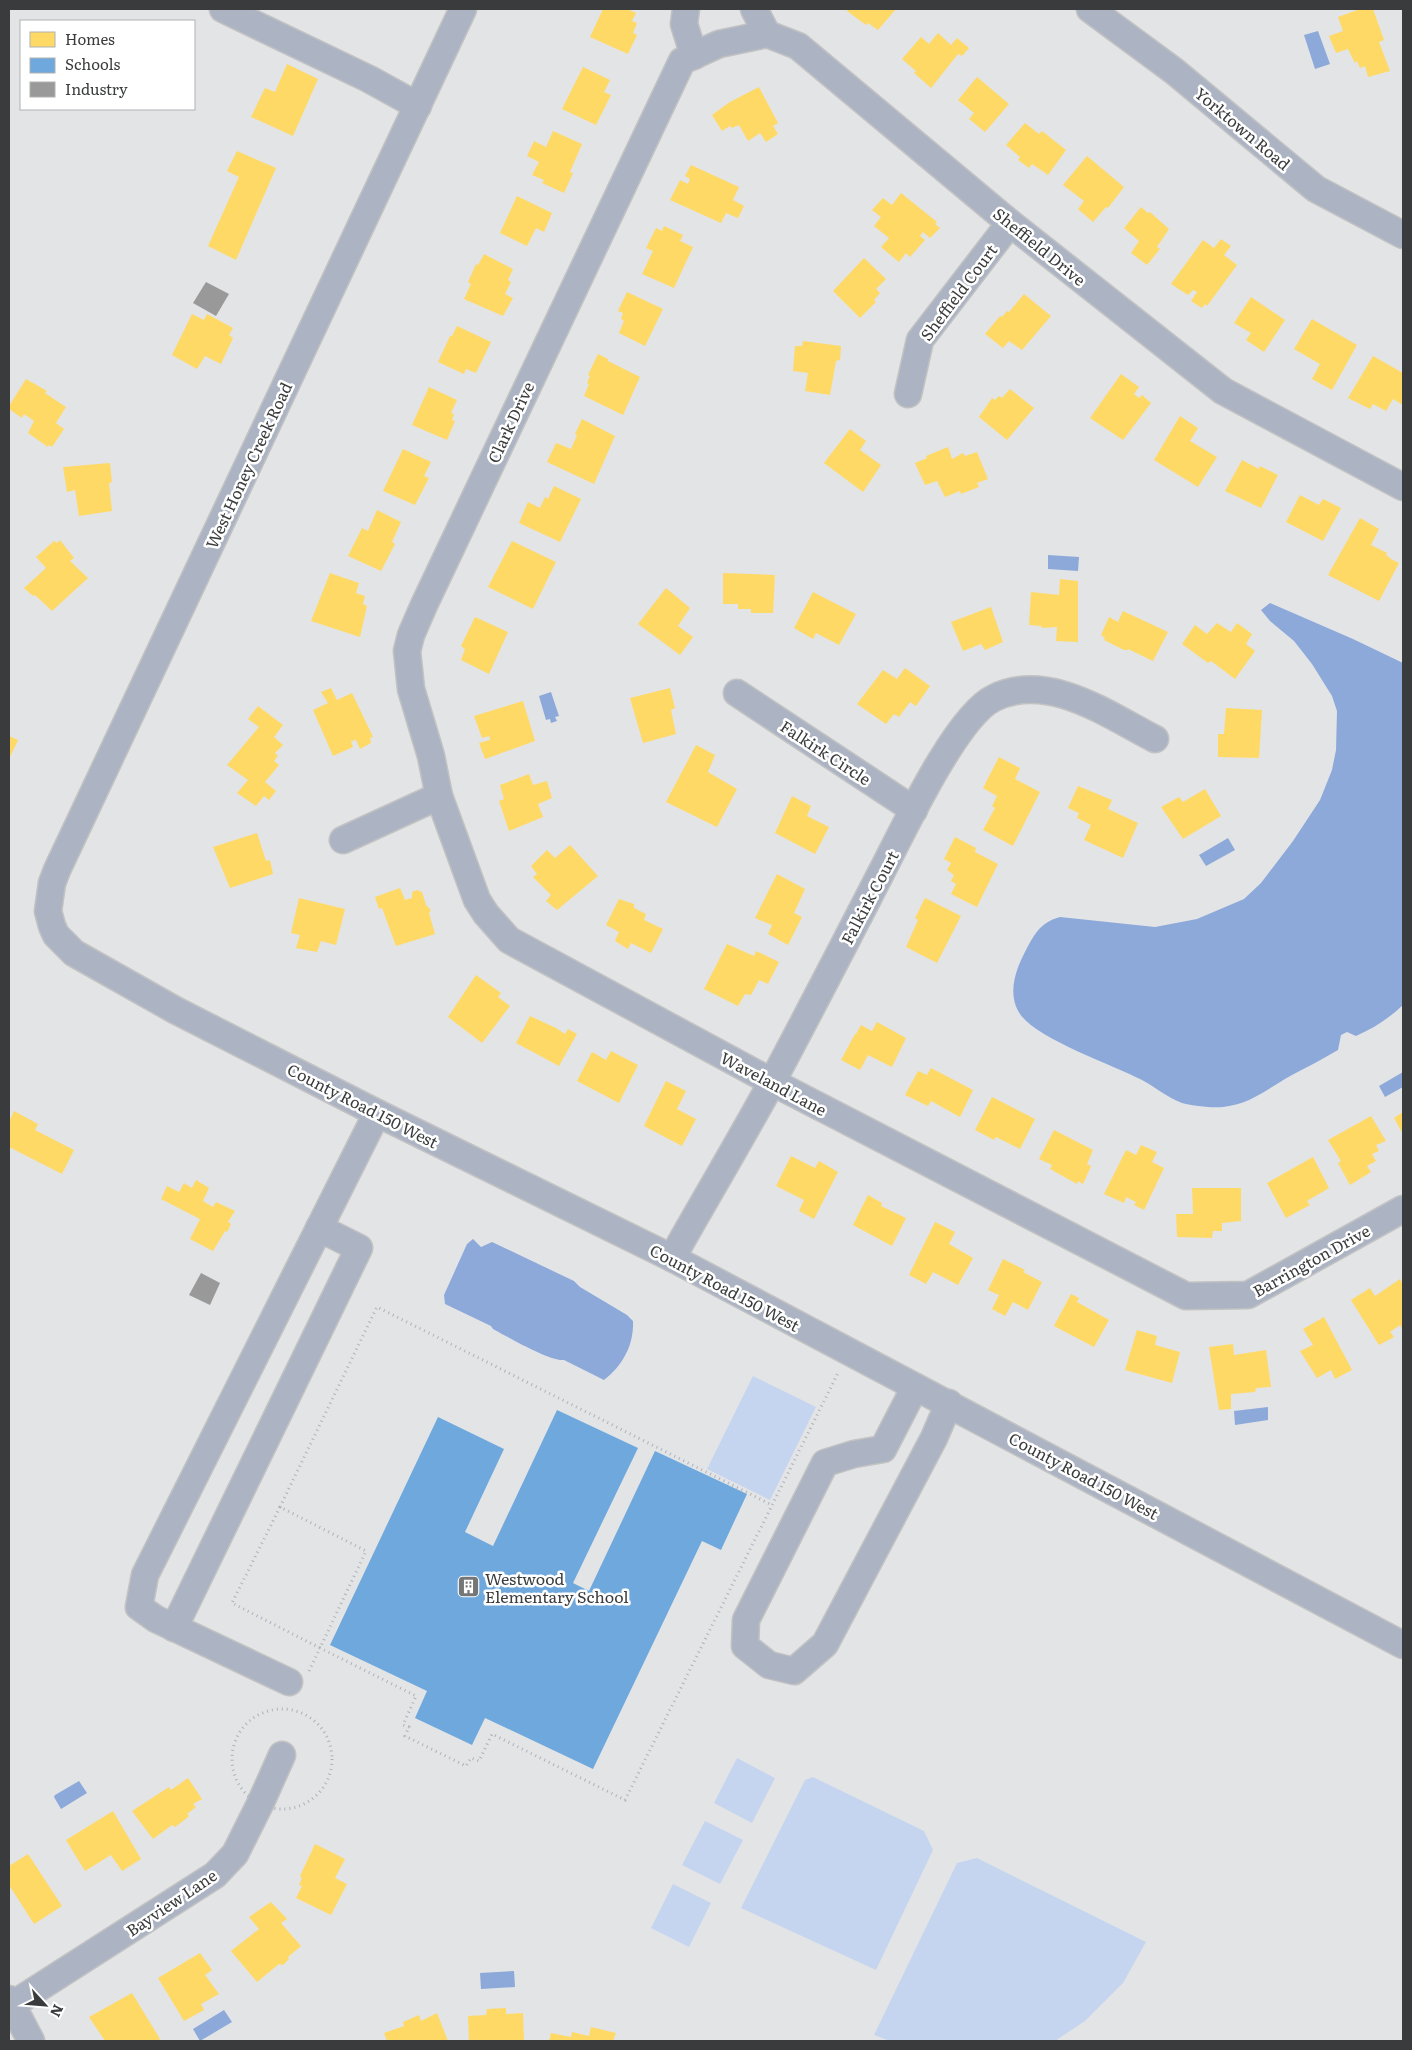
<svg xmlns="http://www.w3.org/2000/svg" width="1412" height="2050" font-family="Literata,serif">
  <rect width="100%" height="100%" fill="#e3e4e6"/>
  <!-- green -->
  <g fill="#c6d5ef">
    <path d="M753,1376l63,31 -46,93 -63,-31z"/>
    <path d="M737,1758l38,20 -23,45 -38,-20z"/>
    <path d="M813,1777l111,54 9,19 -57,120 -135,-62 64,-128z"/>
    <path d="M705,1821l38,19 -23,44 -38,-19z"/>
    <path d="M977,1858l169,84 -23,41 -38,38 -30,20h-165l-16,-6 83,-172z"/>
    <path d="M673,1884l38,19 -22,44 -38,-19z"/>
  </g>
  <!-- water -->
  <g fill="#8da9da">
    <path d="M1318,31l12,33 -15,5 -11,-34z"/>
    <path d="M1048,555l31,2 -1,14 -30,-2z"/>
    <path d="M1270,603l83,36 50,24v342c-15,14 -29,23 -47,31l-9,-4 -6,3 -3,15c-15,9 -31,17 -46,25 -24,13 -40,29 -69,32 -12,1 -29,-1 -41,-4 -14,-5 -27,-16 -40,-23 -29,-15 -105,-41 -122,-66 -12,-18 -6,-40 3,-58 10,-19 15,-33 37,-39l95,10 42,-8 47,-20 17,-16 32,-42 27,-41 12,-30 4,-20 1,-39 -5,-15 -20,-32 -18,-23 -24,-20 -9,-11z"/>
    <path d="M551,692l8,24 -4,1 2,4 -6,2 -1,-4 -4,1 -7,-24z"/>
    <path d="M1228,838l7,12 -29,16 -7,-11z"/>
    <path d="M1403,1072v15l-18,10 -6,-11z"/>
    <path d="M473,1239l8,8 11,-5 82,39 6,6 47,28 6,6c1,24 -10,44 -29,59l-40,-20c-13,2 -58,-24 -71,-31l-2,-3 -46,-22 -1,-9 23,-51z"/>
    <path d="M1268,1407v13l-33,5 -1,-14z"/>
    <path d="M79,1781l8,12 -26,16 -7,-12 1,-2z"/>
    <path d="M514,1971l1,16 -34,2 -1,-16z"/>
    <path d="M224,2010l8,12 -32,19 -7,-12z"/>
  </g>
  <!-- homes -->
  <g fill="#ffd966">
    <path d="M603,9h24l9,4 -4,8 5,2 -4,10 4,2 -9,19 -38,-17z"/>
    <path d="M848,9h48l-18,21 -10,-7 -2,2 -19,-14z"/>
    <path d="M1360,9h13l11,31 -5,2 11,29 -22,6 -3,-11 -5,2 -3,-7 -2,2 -7,-14 -12,4 -7,-17 14,-5 -5,-14z"/>
    <path d="M938,33l13,12 6,-7 12,10 -7,8 -4,-2 -27,34 -17,-15 2,-2 -14,-12 19,-22 8,7z"/>
    <path d="M287,64l31,15 -25,57 -42,-19 14,-29 10,4z"/>
    <path d="M583,67l27,13 -6,12 7,3 -15,30 -34,-16z"/>
    <path d="M977,77l32,27 -24,28 -16,-13 5,-6 -16,-13z"/>
    <path d="M759,87l19,36 -5,3 5,8 -12,8 -6,-9 -12,8 -9,-16 -7,3 -2,-2 -8,5 -10,-16 18,-13z"/>
    <path d="M1025,123l14,11 3,-3 24,19 -18,25 -16,-11 -3,4 -11,-8 2,-3 -14,-12z"/>
    <path d="M553,131l29,13 -12,28 3,1 -9,20 -22,-10 2,-3 -12,-5 7,-13 -12,-6 7,-15 12,6z"/>
    <path d="M237,151l39,17 -40,92 -28,-14 31,-69 -12,-6z"/>
    <path d="M1087,156l37,31 -16,21 -2,-1 -13,15 -15,-13 6,-8 -21,-16z"/>
    <path d="M691,165l48,22 -6,13 11,6 -6,12 -12,-5 -5,10 -51,-23 10,-20 8,4 2,-5 -5,-3z"/>
    <path d="M901,193l36,29 -2,2 5,4 -10,10 -7,-6 -3,4 5,4 -15,17 -4,-4 -7,9 -18,-15 8,-9 -15,-12 7,-9 -9,-7 11,-12 9,7z"/>
    <path d="M517,196l35,17 -8,19 -8,-4 -9,18 -27,-13z"/>
    <path d="M1141,207l7,6 2,-1 19,17 -12,18 3,2 -13,16 -16,-12 8,-12 -15,-13z"/>
    <path d="M664,226l19,9 -3,6 13,6 -19,41 -32,-14 11,-23 -7,-3 10,-20 6,3z"/>
    <path d="M1221,239l10,7 -7,9 13,10 -30,41 -2,-2 -3,4 -11,-7 6,-9 -4,-2 -5,5 -17,-11 32,-44 11,8z"/>
    <path d="M484,254l29,15 -5,11 3,2 -6,12 8,4 -10,18 -39,-17 7,-15 -3,-2 8,-18 2,1z"/>
    <path d="M864,258l22,21 -10,10 4,4 -6,7 2,2 -16,16 -27,-27z"/>
    <path d="M627,292l36,17 -18,37 -26,-13 5,-12 -3,-2 2,-6 -5,-2z"/>
    <path d="M1024,294l27,22 -29,34 -13,-9 -6,7 -18,-14 15,-18 2,1 5,-6 2,1z"/>
    <path d="M1251,297l34,23 -21,32 -18,-12 5,-7 -17,-10z"/>
    <path d="M192,314l12,6 3,-6 26,14 -4,7 4,3 -12,26 -16,-8 -8,13 -25,-14z"/>
    <path d="M1312,319l45,26 -25,45 -20,-11 8,-15 -26,-15z"/>
    <path d="M457,326l34,16 -15,31 -10,-4 -2,5 -26,-12 12,-26h2z"/>
    <path d="M803,341l38,5 -1,14 -4,1 -6,34 -25,-4 3,-18 -15,-2 2,-25h7z"/>
    <path d="M598,354l10,5v2l32,16 -17,38 -39,-19 5,-12 -2,-1 3,-7 -2,-1z"/>
    <path d="M1373,356l30,17v32l-10,-6 -7,12 -13,-7 -3,5 -22,-11z"/>
    <path d="M1121,374l18,13 -5,7 5,4 3,-3 9,8 -28,37 -33,-22z"/>
    <path d="M26,379l21,12 -2,2 21,14 -10,16 8,6 -12,18 -3,-2 -1,2 -20,-14 6,-12 -10,-7 -2,4 -13,-9v-3z"/>
    <path d="M429,387l28,13 -6,13 3,1 -2,6 3,1 -8,19 -35,-15z"/>
    <path d="M1010,389l24,19 -27,32 -28,-23 13,-19 3,2 4,-4 3,2z"/>
    <path d="M1180,416l18,12 -8,13 27,16 -19,30 -44,-27z"/>
    <path d="M582,419l33,17 -21,48 -47,-22 9,-19 15,6 6,-14 -2,-1z"/>
    <path d="M850,429l16,12 -6,9 21,15 -18,27 -39,-29z"/>
    <path d="M948,447l4,12 11,-6 2,3 12,-4 11,27 -11,4 2,4 -18,7 -1,-3 -15,6 -8,-16 -12,4 -10,-22 12,-5 -1,-2z"/>
    <path d="M403,449l28,13 -7,14 5,2 -14,27 -32,-14z"/>
    <path d="M1242,460l17,9 1,-3 18,9 -17,33 -36,-17z"/>
    <path d="M110,463l2,19 -3,1 3,28 -33,5 -4,-26 -8,2 -4,-25z"/>
    <path d="M554,486l27,13 -21,43 -41,-19 9,-21 12,6 5,-11 3,2z"/>
    <path d="M1300,495l19,10 4,-6 18,9 -18,33 -37,-19z"/>
    <path d="M377,510l24,12 -9,20 3,2 -14,27 -33,-15 14,-28 6,3z"/>
    <path d="M1360,518l19,11 -8,16 16,8 -1,2 5,4 8,4 -20,38 -51,-26z"/>
    <path d="M60,540l14,18 -4,3 18,17 -36,33 -17,-16 -2,1 -9,-8 22,-20 -10,-11 18,-16 3,2z"/>
    <path d="M512,541l44,21 -23,47 -45,-22z"/>
    <path d="M330,573l29,10 -3,10 9,3 -2,8 4,2 -7,31 -49,-16z"/>
    <path d="M723,573l52,2 -2,38h-22v-4h-13v-5h-15z"/>
    <path d="M1060,579l18,2v61l-22,-1 1,-14 -15,1 -1,-2 -12,-1 2,-33 28,3z"/>
    <path d="M666,588l24,20 -12,18 15,11 -13,18 -42,-31z"/>
    <path d="M813,592l43,22 -17,31 -23,-12 -3,6 -19,-11z"/>
    <path d="M991,607l12,35 -18,8 -4,-6 -18,7 -12,-29z"/>
    <path d="M1123,611l45,21 -15,29 -25,-12v1h-4l-20,-10 1,-2 -4,-3 8,-18 9,5z"/>
    <path d="M475,617l33,15 -19,42 -28,-14 4,-11 -4,-3z"/>
    <path d="M1217,623l14,9 6,-9 15,11 -6,10 9,7 -20,28 -24,-18 -3,2 -26,-19 13,-19 12,9z"/>
    <path d="M905,668l25,18 -14,20 -6,-4 -11,15 -5,-3 -8,10 -29,-20 26,-34 14,9z"/>
    <path d="M331,688l6,12 15,-7 21,44 -3,1 1,5 -11,6 -4,-9 -5,1 2,6 -20,9 -20,-46 15,-7 -7,-11z"/>
    <path d="M670,688l5,20 -4,2 5,24 -33,9 -13,-45z"/>
    <path d="M523,701l12,40 -50,18 -6,-16 11,-3 -1,-4 -7,2 -8,-22z"/>
    <path d="M258,706l25,19 -9,12 9,8 -8,8 3,3 -4,5 5,4 -14,17 11,9 -7,9 -5,-4 -8,10 -19,-13 11,-13 -21,-15 32,-38 -11,-8z"/>
    <path d="M1226,708l36,2 -3,48 -41,-1v-23h6z"/>
    <path d="M9,736l9,4 -9,19z"/>
    <path d="M696,745l19,10 -7,17 29,17 -20,38 -51,-25z"/>
    <path d="M999,757l21,11 -5,11 25,13 -27,54 -30,-16 12,-22 -3,-2 5,-10 -14,-8z"/>
    <path d="M529,774l4,11 14,-4 5,17 -14,6 5,13 -34,14 -10,-30 5,-2 -4,-14z"/>
    <path d="M1078,786l34,14 -4,9 30,14 -15,35 -39,-18 7,-15 -14,-7 2,-5 -11,-5z"/>
    <path d="M1205,789l16,27 -38,23 -22,-32 18,-10 4,5z"/>
    <path d="M792,796l19,10 -4,10 22,11 -14,27 -40,-21z"/>
    <path d="M257,833l9,28 4,-1 3,14 -43,14 -17,-41z"/>
    <path d="M955,837l21,11 -1,4 23,12 -21,43 -26,-13 5,-10 -5,-3 3,-6 -7,-5 4,-7 -7,-4z"/>
    <path d="M570,845l28,31 -41,34 -11,-9 5,-6 -18,-18 4,-3 -6,-8 16,-16 8,8z"/>
    <path d="M777,874l28,15 -11,24 8,4 -14,28 -20,-11 4,-9 -17,-7z"/>
    <path d="M400,888l5,12 7,-2v-6l5,-2 5,2 4,13 5,5 -2,3 6,21 -39,12 -14,-38 -3,1 -4,-12z"/>
    <path d="M299,898l46,11 -9,36 -15,-4 -4,11 -21,-4 4,-13 -9,-2z"/>
    <path d="M925,898l36,18 -24,47 -31,-16 12,-27 -3,-2z"/>
    <path d="M619,899l15,5v4l12,6 -2,6 19,9 -12,24 -20,-10 -3,6 -13,-8 4,-9 -13,-7z"/>
    <path d="M727,944l27,12 2,-5 23,11 -11,22 -9,-4 -8,15 -6,-1 -7,12 -34,-17z"/>
    <path d="M476,975l25,18 -3,4 12,9 -28,37 -34,-26z"/>
    <path d="M530,1016l26,12 9,6 3,-5 9,5 -18,32 -43,-23z"/>
    <path d="M877,1022l29,16 -14,29 -24,-12 -8,15 -19,-10 14,-26h1l5,-9 11,6z"/>
    <path d="M611,1051l27,14 -19,38 -42,-22 15,-29 14,8z"/>
    <path d="M931,1068l42,22 -13,27 -29,-16 -3,5 -23,-11 13,-24 9,4z"/>
    <path d="M666,1081l20,10 -9,18 19,10 -14,27 -38,-20z"/>
    <path d="M992,1097l43,22 -15,30 -24,-12 -2,3 -19,-10z"/>
    <path d="M14,1111l24,13 -3,6 39,20 -12,24 -53,-27v-25z"/>
    <path d="M1403,1112v22l-9,-16z"/>
    <path d="M1371,1116l15,25 -10,4 3,6 -7,3 4,7 -9,5 4,6 -21,13 -12,-22 3,-2 -13,-21z"/>
    <path d="M1054,1130l39,20 -6,14 4,2 -8,18 -5,-3 -1,3 -27,-15 2,-4 -13,-6z"/>
    <path d="M1141,1145l16,7 -5,10 12,6 -20,42 -10,-5 2,-3 -10,-5 -2,6 -20,-9 22,-44 10,5z"/>
    <path d="M791,1156l24,12 4,-7 19,11 -24,47 -15,-8 5,-11 -28,-14z"/>
    <path d="M1313,1157l16,31 -22,13 3,4 -24,13 -19,-35z"/>
    <path d="M196,1180l13,8 -6,13 10,6 3,-5 19,9 -7,11 3,2 -4,8 -2,-1 -12,20 -23,-12 10,-20 -39,-20 6,-13 12,6 5,-9 8,5z"/>
    <path d="M1192,1188h49v33l-19,2v8h-9l-1,7 -35,-1 -1,-23h17z"/>
    <path d="M868,1195l14,8 -1,3 25,12 -14,28 -39,-21z"/>
    <path d="M935,1222l20,10 -6,12 24,14 -15,27 -25,-13 -7,12 -17,-9z"/>
    <path d="M1003,1259l22,11 -2,2 19,10 -14,28 -15,-8 -8,14 -13,-7 7,-14 -11,-5z"/>
    <path d="M1400,1279l3,6v45l-3,-5 -10,7 4,5 -15,8 -28,-45 19,-12 5,8z"/>
    <path d="M1071,1294l8,4 -2,4 32,18 -15,27 -40,-21z"/>
    <path d="M1324,1317l28,53 -17,9 -4,-9 -14,8 -17,-27 13,-6 -10,-16z"/>
    <path d="M1137,1330l20,6 -2,9 25,7 -8,31 -47,-13z"/>
    <path d="M1233,1344l1,11 32,-5 5,37 -15,1 -1,4 -24,2v15l-12,1 -10,-63z"/>
    <path d="M188,1778l14,21 -9,5 3,3 -9,7 2,2 -2,2 -12,9 -3,-2 -19,14 -21,-28 37,-24 2,3z"/>
    <path d="M113,1811l28,48 -19,12 -11,-16 -26,16 -19,-31z"/>
    <path d="M315,1844l30,15 -10,19 12,6 -16,31 -35,-17 6,-12 -3,-1 3,-7 -2,-2z"/>
    <path d="M28,1854l34,52 -28,18 -25,-39v-19z"/>
    <path d="M271,1902l16,17 -6,4 20,23 -13,11 1,2 -6,6 -4,-1 -22,18 -26,-31 28,-22 -10,-12z"/>
    <path d="M200,1953l12,17 -7,5 14,19 -18,10 3,6 -20,11 -26,-43z"/>
    <path d="M132,1993l28,46 -3,2h-52l-16,-24z"/>
    <path d="M506,2008v6l17,-1 1,28h-55l-1,-25 18,-1 1,-6z"/>
    <path d="M437,2013l11,28h-61l-3,-8 20,-7 -1,-4 16,-7 2,6z"/>
    <path d="M591,2027l25,6 -3,8h-64l2,-8 20,4 1,-5 17,4z"/>
  </g>
  <!-- schools -->
  <path fill="#6fa8dc" d="M557,1410l81,38 -65,135 16,8 66,-140 92,43 -26,56 -19,-9 -109,228 -108,-51 -13,27 -57,-27 12,-27 -97,-46 108,-228 66,32 -39,83 28,14z"/>
  <!-- industry -->
  <g fill="#999">
    <path d="M206,282l23,12 -13,22 -23,-13z"/>
    <path d="M201,1273l19,10 -10,22 -21,-10z"/>
  </g>
  <g fill="none" stroke-linecap="round" stroke-linejoin="round">
    <defs>
      <g id="minor">
        <path d="M223,9l146,70 49,27"/>
        <path d="M463,9l-406,861 -5,13 -4,28 4,15 4,9 18,18 101,57 202,103 295,145 731,387"/>
        <path d="M686,9l-2,15 10,32"/>
        <path d="M754,9l13,25"/>
        <path d="M1090,9l84,62 142,118 87,46"/>
        <path d="M908,394l12,-54 90,-117"/>
        <path d="M1403,487l-180,-96 -213,-168 -212,-177 -31,-12 -48,10 -37,17 -258,544 -13,30 -4,16 4,38 20,67 8,40 38,104 9,14 23,26 263,142 414,214 62,-1 155,-86"/>
        <path d="M737,693l177,117"/>
        <path d="M343,840l96,-44"/>
        <path d="M672,1258c33,-59 68,-117 100,-176 37,-69 73,-139 109,-209 21,-40 75,-157 113,-175 54,-27 114,17 161,41"/>
        <path d="M915,1387l-32,62 -29,5 -29,9 -79,157 -1,26 24,19 25,6 31,-27 109,-206 15,-35"/>
        <path d="M174,1628l185,-380 -40,-20"/>
        <path d="M289,1682l-133,-63 -17,-12 6,-32 232,-462"/>
        <path d="M9,1999l22,42"/>
        <path d="M12,2005l203,-130 20,-21 26,-52 21,-47"/>
      </g>
    </defs>
    <!-- minor casing -->
    <use href="#minor" stroke="#c2c2c3" stroke-width="29"/>
    <!-- path -->
    <g stroke="#adb2bb" stroke-width="3" stroke-dasharray="1 4" stroke-linecap="butt">
      <path d="M280,1507l-48,96 88,45 46,-97 -86,-44 97,-200 395,198"/>
      <path d="M309,1671l11,-23 96,48 -13,29 6,2 -4,9 61,30 5,-8 8,3 13,-27 133,66 213,-427"/>
      <circle cx="282" cy="1759" r="50"/>
    </g>
    <!-- minor -->
    <use href="#minor" stroke="#acb4c3" stroke-width="26"/>
  </g>
  <!-- icons -->
  <defs>
    <symbol id="building-square" viewBox="-11 -11 22 22"><rect x="-9" y="-9" width="18" height="18" rx="4" fill="#757678" stroke="#fff"/><path d="M-4-6H4V6H1V3H-1V6H-4ZM-2.5-4.3h1.7v1.8h-1.7ZM.8-4.3h1.7v1.8H.8ZM-2.5-1h1.7V.8h-1.7ZM.8-1h1.7V.8H.8Z" fill="#fff"/></symbol>
  </defs>
  <g fill-rule="evenodd">
    <use href="#building-square" x="456" y="1574" width="25" height="25"/>
  </g>
  <g text-anchor="middle" dominant-baseline="central" stroke-width="5" stroke-linejoin="round" paint-order="stroke">
    <!-- street labels -->
    <g font-size="16" fill="#3a3b3c" stroke="#fff">
      <text transform="translate(1243 128) rotate(40)">Yorktown Road</text>
      <text transform="translate(1040 246) rotate(39)">Sheffield Drive</text>
      <text transform="translate(958 292) rotate(-53)">Sheffield Court</text>
      <text transform="translate(510 422) rotate(-65)">Clark Drive</text>
      <text transform="translate(248 465) rotate(-65)">West Honey Creek Road</text>
      <text transform="translate(826 752) rotate(33)">Falkirk Circle</text>
      <text transform="translate(869 897) rotate(-62)">Falkirk Court</text>
      <text transform="translate(774 1083) rotate(28)">Waveland Lane</text>
      <text transform="translate(363 1105) rotate(27)">County Road 150 West</text>
      <text transform="translate(1311 1260) rotate(-29)">Barrington Drive</text>
      <text transform="translate(725 1287) rotate(28)">County Road 150 West</text>
      <text transform="translate(1084 1475) rotate(28)">County Road 150 West</text>
      <text transform="translate(171 1902) rotate(-34)">Bayview Lane</text>
    </g>
    <!-- poi labels -->
    <g font-size="16" fill="#3a3b3c" stroke="#fff" text-anchor="start">
      <text x="485" y="1578">Westwood<tspan x="485" dy="18">Elementary School</tspan></text>
    </g>
  </g>
  <!-- border -->
  <rect width="1412" height="2050" fill="none" stroke="#3a3b3c" stroke-width="20"/>
  <!-- legend -->
  <rect x="20" y="20" width="175" height="90" fill="#ffffff" stroke="#b0b1b1"/>
  <rect x="30" y="32" width="25" height="15" fill="#ffd966" stroke="#b0b1b1"/>
  <text x="65" y="45" font-size="15" fill="#3a3b3c">Homes</text>
  <rect x="30" y="58" width="25" height="15" fill="#6fa8dc" stroke="#b0b1b1"/>
  <text x="65" y="70" font-size="15" fill="#3a3b3c">Schools</text>
  <rect x="30" y="82" width="25" height="15" fill="#999999" stroke="#b0b1b1"/>
  <text x="65" y="95" font-size="15" fill="#3a3b3c">Industry</text>
  <!-- north arrow -->
  <g transform="translate(45 2005) rotate(116)" stroke="#ffffff" stroke-width="4" paint-order="stroke">
  <path d="M0-4L9 19L0 12L-9 19Z" fill="#3a3b3c"/>
  <text y="-8" font-size="14" font-weight="bold" text-anchor="middle" fill="#3a3b3c">N</text>
  </g>
</svg>
